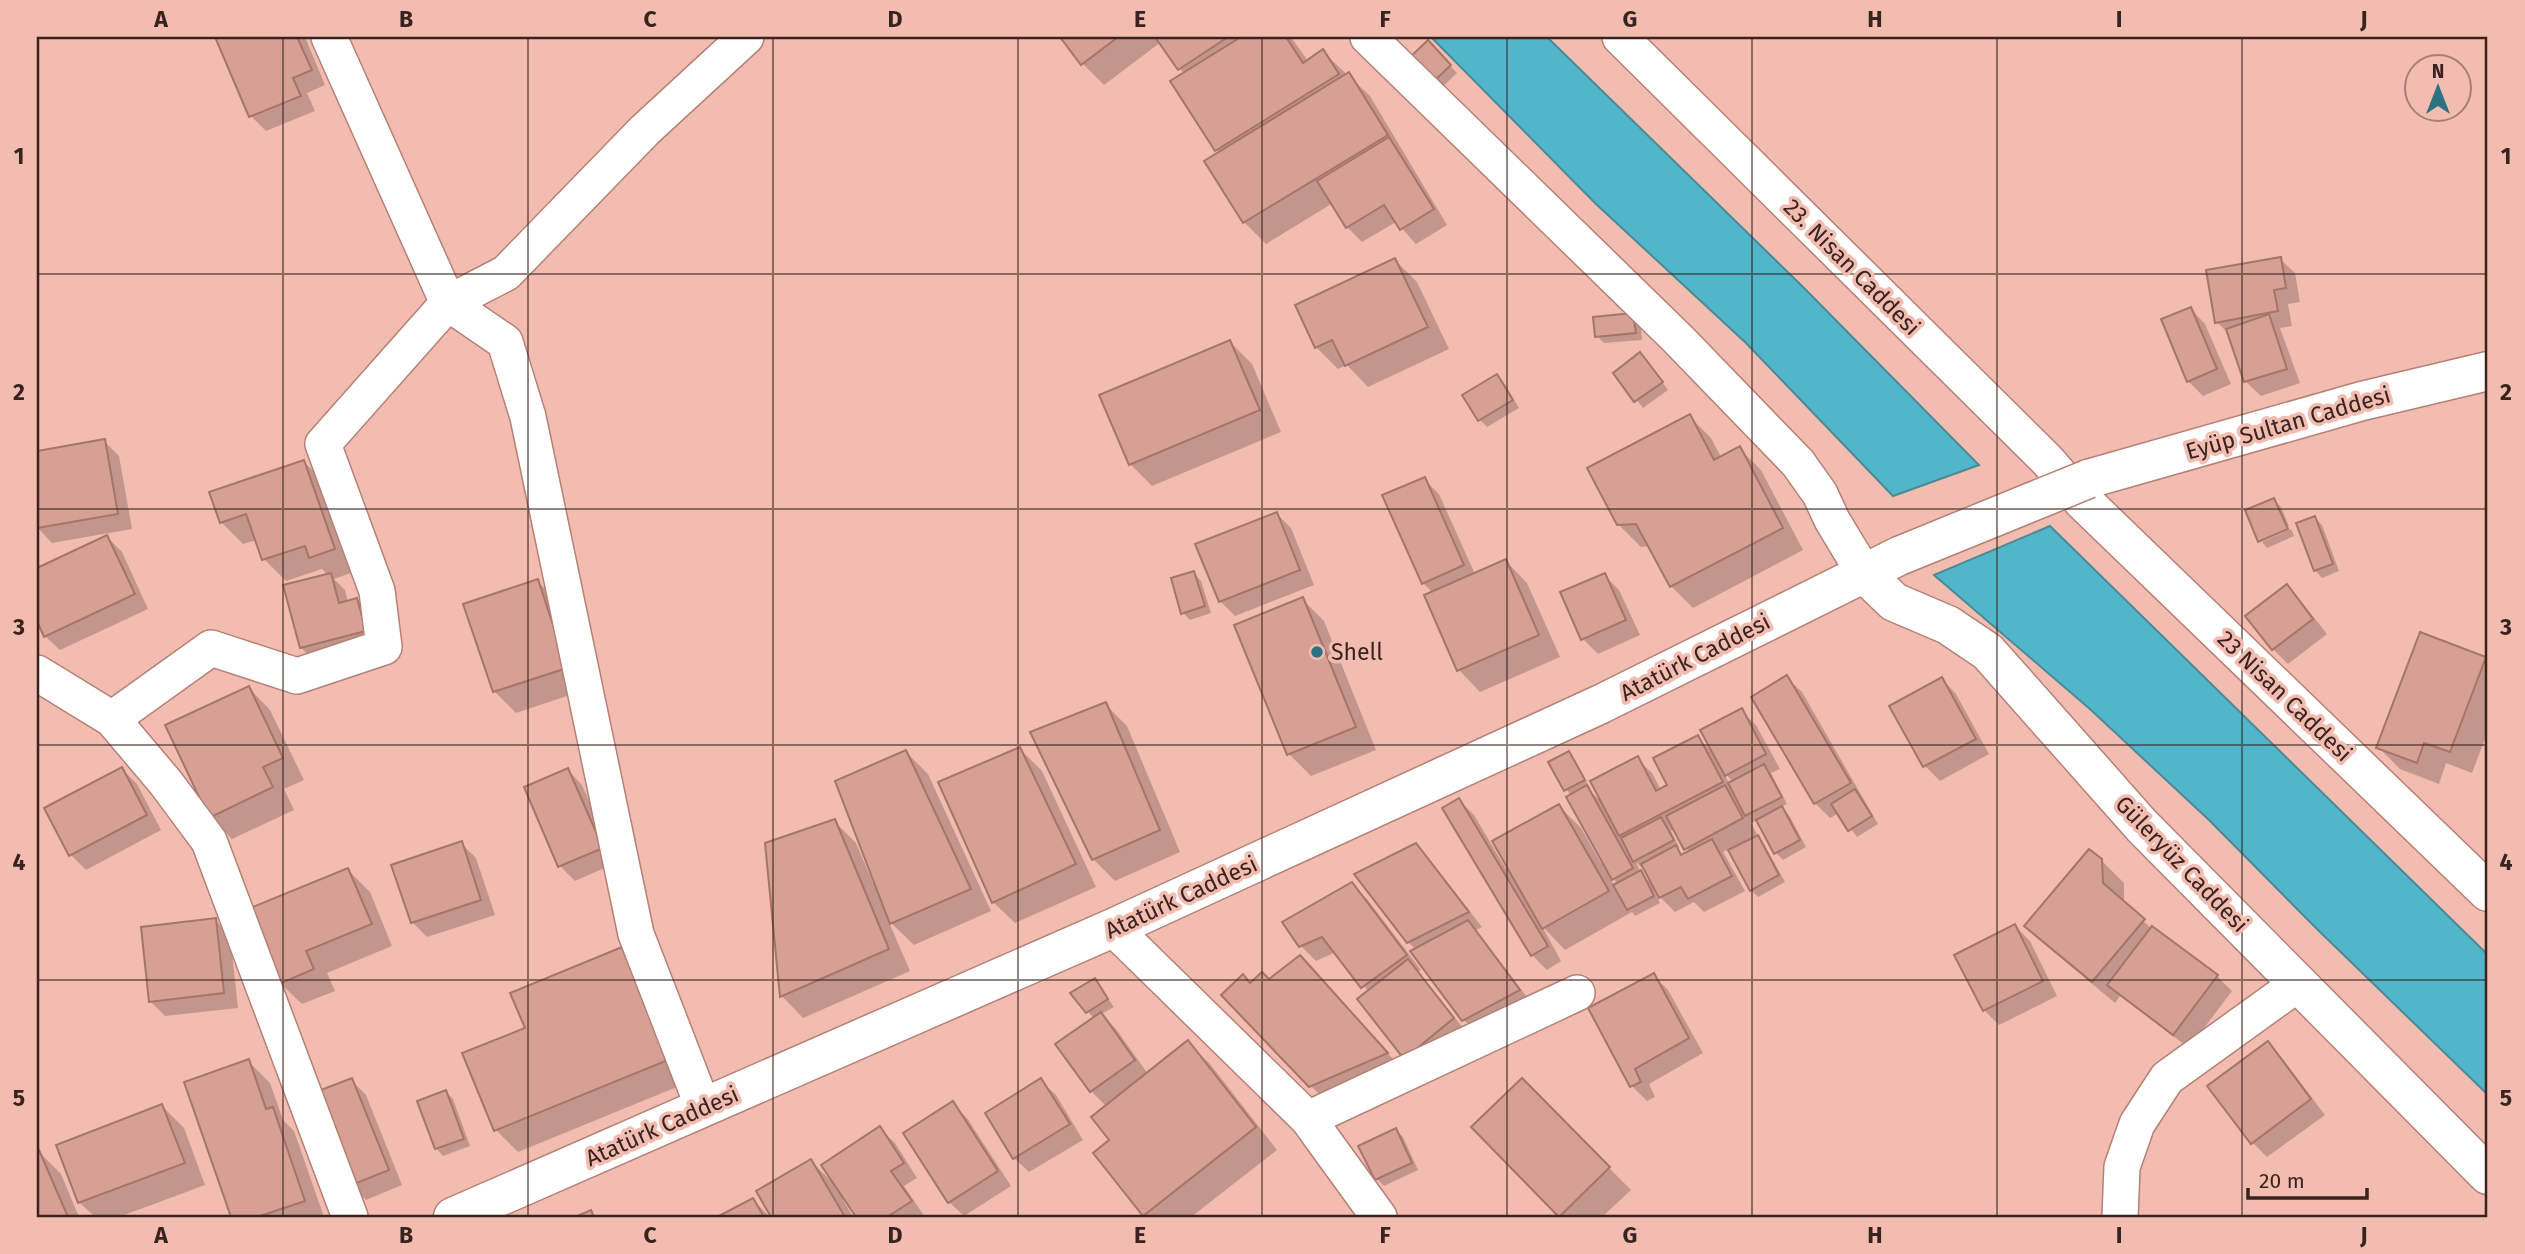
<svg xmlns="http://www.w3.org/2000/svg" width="2525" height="1254" font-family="'Fira Sans',sans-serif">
  <rect width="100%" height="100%" fill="#f3bcb0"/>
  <!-- water -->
  <g fill="#52b6ca" stroke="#4a8a97" stroke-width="2">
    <path d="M1431,37h116l255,249 177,179 -86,31 -147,-153 -150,-139z"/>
    <path d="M2050,526l438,429v140l-170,-165 -109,-110 -118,-110 -157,-135z"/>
  </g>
  <!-- shadow -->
  <g fill="#0003" fill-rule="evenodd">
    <path d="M217,37h88l20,48 -18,8 8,18 -49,20 -15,-15z"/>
    <path d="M1062,37h229l17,24 15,-9 47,44 77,129 -31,19 -20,-22 -34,20 -15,-15 -14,-24 -67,41 -22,-22 -25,-69 -46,-71 11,-8 -23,-32 -57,43 -22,-22z"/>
    <path d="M1428,43l29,30 -19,18z"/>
    <path d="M2280,259l15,14 5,29 -12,2 4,22 -12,2 20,55 -39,13 -15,-14 -16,-47 -13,-13z"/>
    <path d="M1395,260l22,22 32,67 -81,38 -21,-22 -9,4 -22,-22z"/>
    <path d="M2191,309l14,15 26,60 -28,12 -15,-15 -25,-61z"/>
    <path d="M1633,315l7,7 2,18 -38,3 -7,-7z"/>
    <path d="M1230,342l22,22 29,68 -129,54 -22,-22 -29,-68z"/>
    <path d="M1647,361l21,29 -25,18 -28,-35z"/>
    <path d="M1497,376l7,7 15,25 -32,19 -7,-7 -15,-24z"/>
    <path d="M1689,416l22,22 10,19 18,-9 22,22 42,80 -110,58 -22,-22 -21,-40 -9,1 -23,-23z"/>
    <path d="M104,441l15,15 13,73 -80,14 -14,-15 -1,-5v-70z"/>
    <path d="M304,462l22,21 30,88 -22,8 11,11 3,12 9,-2 15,15 8,31 -64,16 -15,-14 27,-73 -6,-6 -36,12 -22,-22 -7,-19 -14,4 -22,-22z"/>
    <path d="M1424,479l15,15 36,80 31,-13 21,22 33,74 -80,35 -21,-22 -26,-77 -10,-10z"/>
    <path d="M2274,500l7,7 8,19 -28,13v2l-14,-30z"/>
    <path d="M1277,514l14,14 23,57 -79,31 -15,-15z"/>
    <path d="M2315,518l7,7 17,46 -17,7 -7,-8z"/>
    <path d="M2291,529l3,7 -27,12 -5,-6z"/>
    <path d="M107,537l15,15 26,57 -88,41 -15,-14 -8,-19v-47z"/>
    <path d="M1194,573l7,8 10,32 -21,7 -7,-7z"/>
    <path d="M1604,575l15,15 21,45 -42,19 -15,-15z"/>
    <path d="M537,581l22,22 29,86 -72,24 -22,-22z"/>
    <path d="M2286,586l15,15 26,33 -39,30 -15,-15 -25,-33z"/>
    <path d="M1302,599l22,22 52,129 -65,26 -22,-22z"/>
    <path d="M2485,659l3,2v70l-16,42 -26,-10 -7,21 -39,-15 -22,-22z"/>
    <path d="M1787,678l15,14 76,132 -21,13 -18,-24 -9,5 -15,-15 -62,-106z"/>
    <path d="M1942,679l14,15 33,60 -49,27 -15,-15z"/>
    <path d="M249,688l21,22 34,70 -20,9 10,21 -62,29 -21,-22z"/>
    <path d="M1105,704l22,22 53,126 -65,29 -22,-22z"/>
    <path d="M1741,711l15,14 24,44 -9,4 16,31 -6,3 8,8 17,32 -23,13 -7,-7 -18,-33 -7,3 6,11 -2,1 9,9 21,38 -27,15 -7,-7 -21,-42 -7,4 22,39 -41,21 -10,-10 -19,10 -21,-21 6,12 -25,13 -3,-4 -67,38 -23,-24 19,35 -14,9 -15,-15 -73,-155 15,15 32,54 53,-63 22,22 20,35 3,-1 -33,-66 -20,-33 17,-10 7,7 15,28 -2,1 16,15 33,-45 15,14 9,17 9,-5 27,-48 17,16zM1724,772l9,10 -4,2zM1675,829l14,23 -6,3 -6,-6 2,-2 -8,-16zM1636,862l6,6 2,-2 9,19 -12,-12zM1609,874l9,10 -4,2z"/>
    <path d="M1020,749l22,22 54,116 -81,36 -22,-21z"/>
    <path d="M906,752l22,22 63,137 -77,34 -26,-25 22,51 -107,47 -21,-22 52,-175 22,22 18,42 3,-1z"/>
    <path d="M122,769l15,15 24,46 -75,40 -15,-15z"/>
    <path d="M568,770l14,15 34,78 -41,18 -15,-15z"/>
    <path d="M461,843l15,15 19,57 -68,22 -15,-15z"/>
    <path d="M1415,845l15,15 52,67 -6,3 57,75 -54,30 -15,-15 -48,-70 -8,-8z"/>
    <path d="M2101,860l23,23v21l27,24 66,48 15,15 -43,57 -69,-52 -5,7 -67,-56 -21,-21z"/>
    <path d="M348,870l22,22 22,54 -65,27 8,18 -33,13 -22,-21z"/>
    <path d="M1352,884l15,15 54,71 -3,2 50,62 -48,38 -51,-80 -33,-40 -20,9 -15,-15z"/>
    <path d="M215,920l15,15 8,73 -73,8 -15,-15z"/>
    <path d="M2015,926l15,15 27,55 -58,29 -15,-15z"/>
    <path d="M622,949l22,22 45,111 -171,70 -22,-22 31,-101z"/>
    <path d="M1300,957l22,22 86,97 -75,32 -22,-22 -60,-101 18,-4z"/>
    <path d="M1653,975l15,15 35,63 -54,31 6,13 -8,4 -15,-15z"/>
    <path d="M1095,980l19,27 -13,7 15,15 32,45 40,-31 22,21 67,86 -86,67h-45l-2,-2 -32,-75 -5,-33 -16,-16 4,-72 -8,-8z"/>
    <path d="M2267,1043l15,15 43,57 -58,42 -15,-15z"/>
    <path d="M248,1061l22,22 13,37 11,11 30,86h-91l-47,-134z"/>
    <path d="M351,1080l15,15 36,90 -36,15 -15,-15z"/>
    <path d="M1522,1080l109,110 -29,27h-40l-89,-90z"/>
    <path d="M1041,1081l15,14 27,45 -54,32 -15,-14z"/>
    <path d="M446,1092l7,7 17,47 -27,10 -7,-8z"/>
    <path d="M952,1103l15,15 44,68 -47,30 -15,-14z"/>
    <path d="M162,1106l22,22 21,57 -86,32h-24l-16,-15z"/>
    <path d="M880,1129l15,14 22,35 -13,8 21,31h-67l-13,-19 -2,2 10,17h-80l-15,-25 53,-31 23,23z"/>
    <path d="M1396,1130l7,7 15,33 -34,16 -7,-7 -16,-33z"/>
    <path d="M39,1152l22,22 18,43h-42v-64z"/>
    <path d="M753,1200l17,17h-49z"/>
  </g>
  <!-- building -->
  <g fill="#d6a094" stroke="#a67469" stroke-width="2">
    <path d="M215,37h82l15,33 -19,8 8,18 -52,21z"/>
    <path d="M1060,37h58l-37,28z"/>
    <path d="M1155,37h73l-50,33z"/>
    <path d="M1241,37h45l17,26 20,-14 16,25 -124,77 -45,-70z"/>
    <path d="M1428,40l23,25 -22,21 -23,-25z"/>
    <path d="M1349,72l39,63 -145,88 -39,-62z"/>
    <path d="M1389,137l45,72 -34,21 -16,-25 -38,23 -29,-47z"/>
    <path d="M2281,257l5,31 -12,2 4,21 -63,12 -9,-53z"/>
    <path d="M1395,258l33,69 -83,39 -13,-26 -17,8 -20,-43z"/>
    <path d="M2191,307l26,62 -30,13 -26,-63z"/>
    <path d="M1633,313l3,20 -41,4 -2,-20z"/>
    <path d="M2269,314l18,55 -43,13 -18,-53z"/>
    <path d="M1230,340l30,70 -131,55 -30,-70z"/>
    <path d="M1640,352l23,30 -29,20 -21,-29z"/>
    <path d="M1497,374l16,26 -35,21 -16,-26z"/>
    <path d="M1690,414l24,46 26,-14 43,82 -113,59 -34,-63 -19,1 -30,-57z"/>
    <path d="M105,439l13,75 -81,14v-77z"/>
    <path d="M304,460l31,89 -26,9 -4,-12 -43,14 -16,-46 -26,9 -11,-31z"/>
    <path d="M1425,477l39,88 -42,19 -40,-89z"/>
    <path d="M2274,498l14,31 -30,13 -13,-32z"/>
    <path d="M1277,512l23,58 -81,32 -24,-58z"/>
    <path d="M2315,516l18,48 -19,7 -18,-48z"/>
    <path d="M107,535l28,59 -91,43 -7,-16v-53z"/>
    <path d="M1506,559l33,76 -82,36 -33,-76z"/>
    <path d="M1194,571l11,35 -24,8 -10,-36z"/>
    <path d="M331,573l8,30 18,-5 9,33 -66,17 -17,-63z"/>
    <path d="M1605,573l21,47 -45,20 -21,-48z"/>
    <path d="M538,579l29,89 -74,24 -30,-88z"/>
    <path d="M2287,584l26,35 -41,31 -27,-34z"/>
    <path d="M1303,597l53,130 -69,28 -53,-130z"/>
    <path d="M2420,632l66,25 -36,95 -26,-9 -7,20 -41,-15z"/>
    <path d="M1787,675l64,108 -37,21 -63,-107z"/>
    <path d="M1942,677l34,62 -53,28 -34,-61z"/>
    <path d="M249,686l34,72 -20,9 10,20 -64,31 -44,-93z"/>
    <path d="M1106,702l54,128 -68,30 -62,-128z"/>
    <path d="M1742,708l24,46 -41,22 -25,-46z"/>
    <path d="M1698,735l25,47 -104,54 -29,-55 48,-25 18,35 11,-6 -14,-27z"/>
    <path d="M1020,747l56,117 -84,39 -54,-121z"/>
    <path d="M906,750l65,139 -81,35 -55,-143z"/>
    <path d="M1569,751l16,29 -21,11 -16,-29z"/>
    <path d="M1764,764l18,33 -37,19 -17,-33z"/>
    <path d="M122,767l25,48 -78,41 -25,-48z"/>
    <path d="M568,768l35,80 -45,19 -34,-80z"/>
    <path d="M1587,785l46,83 -21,12 -46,-83z"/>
    <path d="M1725,785l18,33 -59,32 -18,-34z"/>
    <path d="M1855,789l17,27 -24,15 -17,-27z"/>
    <path d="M1459,798l89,148 -17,10 -89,-148z"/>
    <path d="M1559,804l50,87 -67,38 -50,-88z"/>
    <path d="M1782,806l18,34 -26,14 -18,-34z"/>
    <path d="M1661,817l13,23 -41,22 -12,-24z"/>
    <path d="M835,819l54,130 -109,48 -15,-154z"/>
    <path d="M1758,835l21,40 -29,16 -22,-41z"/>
    <path d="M1712,839l20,37 -44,23 -7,-12 -22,11 -18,-34 35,-19 5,10z"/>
    <path d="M462,841l19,59 -70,23 -20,-58z"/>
    <path d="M1416,843l53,69 -62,31 -53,-69z"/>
    <path d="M2089,849l13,10 1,24 42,36 -53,63 -68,-56z"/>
    <path d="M348,868l24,56 -66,27 8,18 -35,15 -31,-75z"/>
    <path d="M1641,870l13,26 -27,14 -14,-25z"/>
    <path d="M1352,882l55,73 -46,33 -39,-51 -23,10 -17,-25z"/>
    <path d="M216,918l8,75 -75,9 -8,-75z"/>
    <path d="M1468,920l52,70 -58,31 -52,-70z"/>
    <path d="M2015,924l28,57 -60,30 -29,-56z"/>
    <path d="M2152,926l66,49 -45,60 -66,-50z"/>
    <path d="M622,947l46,113 -174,71 -32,-78 63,-25 -15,-35z"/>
    <path d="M1300,955l88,98 -79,34 -88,-92 22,-21 7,9 12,-11 7,7z"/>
    <path d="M1408,959l46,59 -50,41 -47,-60z"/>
    <path d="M1654,973l35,65 -54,31 6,13 -11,5 -42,-79z"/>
    <path d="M1095,978l13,21 -22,14 -16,-20z"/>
    <path d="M1101,1012l34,48 -45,32 -35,-48z"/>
    <path d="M1188,1040l68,87 -113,89 -50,-63 16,-13 -18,-23z"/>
    <path d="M2268,1041l43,58 -60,45 -44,-58z"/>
    <path d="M249,1059l17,50 7,-2 32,94 -48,16h-26l-47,-135z"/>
    <path d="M352,1078l37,92 -40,16 -36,-93z"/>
    <path d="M1041,1078l29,46 -57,35 -28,-46z"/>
    <path d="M1522,1078l88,89 -51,50 -88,-90z"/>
    <path d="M446,1090l18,49 -29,10 -18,-48z"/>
    <path d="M953,1101l45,70 -50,32 -45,-70z"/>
    <path d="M162,1104l23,59 -107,40 -22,-58z"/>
    <path d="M880,1126l24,37 -13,8 21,30 -25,16h-31l-35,-52z"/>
    <path d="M1396,1128l16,35 -37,17 -17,-34z"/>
    <path d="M39,1150l29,67h-31v-66z"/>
    <path d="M811,1159l34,58h-74l-15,-26z"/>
    <path d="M753,1198l11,19h-47z"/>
    <path d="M591,1210l3,7h-19z"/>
  </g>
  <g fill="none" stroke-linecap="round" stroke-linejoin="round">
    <defs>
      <g id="street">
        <path d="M1368,37l310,302 120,124 22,31 12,26 32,53"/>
        <path d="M1620,37l427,423 35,40"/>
        <path d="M37,673l75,46 54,64 43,58 141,376"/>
        <path d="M112,719l99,-71 86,28 87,-29 -7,-56 -54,-147 125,-141 -119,-266"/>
        <path d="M1113,928l195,191 71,98"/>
        <path d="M703,1107l-67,-173 -108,-517 -23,-75 -57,-39 58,-30 139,-143 101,-93"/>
        <path d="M1308,1119l269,-126"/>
        <path d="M2120,1217l2,-50 15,-43 30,-46 132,-95"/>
      </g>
      <g id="secondary">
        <path d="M2088,479l274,-78 126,-30"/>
        <path d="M2082,500l406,392"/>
        <path d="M1864,573l30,29 54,23 40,27 154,174 346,349"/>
        <path d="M453,1217l660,-289 488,-224 298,-148"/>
      </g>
    </defs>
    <!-- street casing -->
    <use href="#street" stroke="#b48176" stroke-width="38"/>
    <!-- secondary casing -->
    <use href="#secondary" stroke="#b48176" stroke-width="41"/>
    <!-- street -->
    <use href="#street" stroke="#fff" stroke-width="35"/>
    <!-- secondary -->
    <use href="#secondary" stroke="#fff" stroke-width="38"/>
    <defs>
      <path id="secondary-bridge" d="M1899,556l189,-77"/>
    </defs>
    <!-- secondary-bridge casing -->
    <use href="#secondary-bridge" stroke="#b48176" stroke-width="41" stroke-linecap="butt"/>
    <!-- secondary-bridge -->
    <use href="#secondary-bridge" stroke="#fff" stroke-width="38"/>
  </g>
  <!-- grid -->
  <path fill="none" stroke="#38231f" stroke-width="2" stroke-opacity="0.55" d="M283,37v1180M528,37v1180M773,37v1180M1018,37v1180M1262,37v1180M1507,37v1180M1752,37v1180M1997,37v1180M2242,37v1180M37,274h2451M37,509h2451M37,745h2451M37,980h2451"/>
  <!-- markers -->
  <circle fill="#2d7280" stroke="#f3bcb0" stroke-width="2.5" cx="1317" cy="652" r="7"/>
  <g text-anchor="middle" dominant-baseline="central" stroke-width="7" stroke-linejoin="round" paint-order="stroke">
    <!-- street labels -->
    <g font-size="23" fill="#38231f" stroke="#f3bcb0">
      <text transform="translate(1852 267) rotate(45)">23. Nisan Caddesi</text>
      <text transform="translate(2288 423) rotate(-16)">Eyüp Sultan Caddesi</text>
      <text transform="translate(1695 657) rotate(-27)">Atatürk Caddesi</text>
      <text transform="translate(2285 696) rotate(44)">23 Nisan Caddesi</text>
      <text transform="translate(2182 864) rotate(46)">Güleryüz Caddesi</text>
      <text transform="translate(1181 897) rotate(-25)">Atatürk Caddesi</text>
      <text transform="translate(662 1126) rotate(-24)">Atatürk Caddesi</text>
    </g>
    <!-- poi labels -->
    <g font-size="23" fill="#38231f" stroke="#f3bcb0" text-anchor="start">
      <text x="1331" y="652">Shell</text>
    </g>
  </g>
  <!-- border -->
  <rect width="2525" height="1254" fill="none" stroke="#f3bcb0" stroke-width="77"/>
  <!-- north arrow -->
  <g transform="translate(2438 88)"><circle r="33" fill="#f3bcb0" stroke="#a87f76" stroke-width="2"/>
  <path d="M0-5L12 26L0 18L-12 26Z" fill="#2d7280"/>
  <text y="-10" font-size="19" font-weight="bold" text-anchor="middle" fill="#38231f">N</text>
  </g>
  <!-- scale -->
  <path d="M2248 1188v10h119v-10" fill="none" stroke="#38231f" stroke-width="3.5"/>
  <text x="2259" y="1188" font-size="21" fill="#38231f" stroke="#f3bcb0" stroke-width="5" paint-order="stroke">20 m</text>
  <rect x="38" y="38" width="2448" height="1178" fill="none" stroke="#38231f" stroke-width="2.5"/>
  <g font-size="23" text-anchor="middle" font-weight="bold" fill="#38231f">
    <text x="161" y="27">A</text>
    <text x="406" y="27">B</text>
    <text x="650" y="27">C</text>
    <text x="895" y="27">D</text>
    <text x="1140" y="27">E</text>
    <text x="1385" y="27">F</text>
    <text x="1630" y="27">G</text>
    <text x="1875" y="27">H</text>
    <text x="2119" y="27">I</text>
    <text x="2364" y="27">J</text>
    <text x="19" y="164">1</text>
    <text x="2506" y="164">1</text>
    <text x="19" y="400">2</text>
    <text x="2506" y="400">2</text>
    <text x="19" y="635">3</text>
    <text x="2506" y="635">3</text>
    <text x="19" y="870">4</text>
    <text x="2506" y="870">4</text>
    <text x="19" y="1106">5</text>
    <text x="2506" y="1106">5</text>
    <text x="161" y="1243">A</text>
    <text x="406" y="1243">B</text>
    <text x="650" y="1243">C</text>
    <text x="895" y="1243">D</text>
    <text x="1140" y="1243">E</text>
    <text x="1385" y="1243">F</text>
    <text x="1630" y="1243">G</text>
    <text x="1875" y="1243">H</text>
    <text x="2119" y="1243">I</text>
    <text x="2364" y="1243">J</text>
  </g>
</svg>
